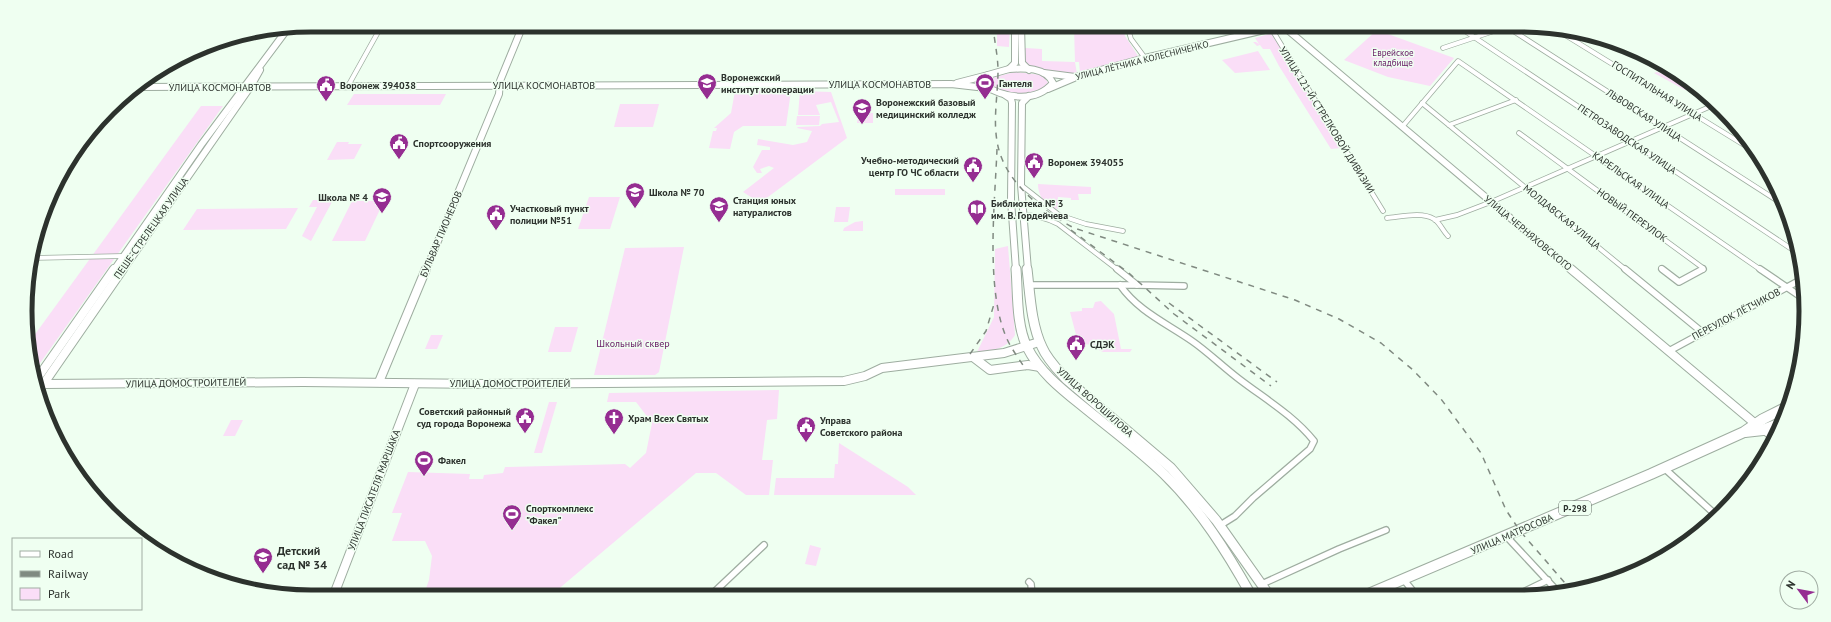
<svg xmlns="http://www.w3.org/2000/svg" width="1831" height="622" font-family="'PT Sans',sans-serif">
  <rect width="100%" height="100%" fill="#effff1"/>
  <!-- green -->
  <g fill="#fadef7">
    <path d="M997,25h13l-1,22 -12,-1z"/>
    <path d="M1074,27l50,3 1,6 13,20 -58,17 -1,-11h-4l2,12 -2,1 -44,-7 -6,-4v-16l17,1v12l33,1z"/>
    <path d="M1377,30l77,28 -24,28 -42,-9 -44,-17z"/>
    <path d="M1269,34l5,1 67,113 -10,1 -52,-83 -9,-17h-7l-3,-4 -3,1 -4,-4h3l3,2 -4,-6z"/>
    <path d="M1258,51l12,19 -35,3 -13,-13z"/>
    <path d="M1015,72l26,3 3,2 5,7 -2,3c-28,10 -29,7 -58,0l-2,-3 4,-6z"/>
    <path d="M1657,72l13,4 8,-2 23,16 -7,-3 -9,3 -31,-17z"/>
    <path d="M735,91h56l-5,35h-43l-9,6 -4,17 -21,-1 4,-17h3l1,-3h-3l17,-15z"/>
    <path d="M800,91l31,1 16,46 -91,68 -6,-4 4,-3 -11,-7 31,-24 -5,-2 -9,3 2,4h-5l-4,-6 9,-17h8v-3l-13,-2 1,-6 35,6 14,-3 5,-11 -15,-3 1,-1 22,-1 2,-2 17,-2 -8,-20 -15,3 4,10h-22z"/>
    <path d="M354,94h92l-6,11h-93z"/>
    <path d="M620,104h39l-6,23h-39z"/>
    <path d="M201,106h22l-190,267 -5,-29z"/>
    <path d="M858,113h15v10h-16z"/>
    <path d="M797,116h23l-1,9h-23z"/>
    <path d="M337,142h12l-1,2h14l-8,15 -27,1z"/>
    <path d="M1038,184l53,3v7h-13l1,6h-8v-2l-13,-1v12c-12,-2 -20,-13 -20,-25z"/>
    <rect x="895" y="189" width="50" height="6"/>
    <path d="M589,197h31l-10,32h-32z"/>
    <path d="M313,200h20l-22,41 -9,-5 15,-29h-8z"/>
    <path d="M352,201h32l-19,40h-33z"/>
    <path d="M836,207h14l-2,15h-14z"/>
    <path d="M298,208l-12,21 -103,1 14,-21z"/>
    <path d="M863,221v10h-20l1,-3 11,-6z"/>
    <path d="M1008,246l7,89c-10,15 -22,15 -38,17l17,-35 1,-68z"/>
    <path d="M684,247l-25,125 -4,3h-61l31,-127z"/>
    <path d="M1101,301l13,13 7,35h11l-2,3h-27l-4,-2 -1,-5 -18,-1 -2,-2 -8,-30 12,-1v-3h11l2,-6z"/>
    <path d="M555,327h23l-7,25h-23z"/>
    <path d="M431,335h12l-6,14h-12z"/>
    <path d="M779,390l-2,29 -10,1 -5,40h11l-4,35h-23l-30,-22h-20l-147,124h-126l6,-17 3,-24 -7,-15h-33l10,-28h-10l16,-41 62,2 -1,5h14l1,-4 19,-2 2,-6 120,-3 5,4 16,-15 6,-30 -16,-21h-29l2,-9z"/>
    <path d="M549,402h8l-15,51h-8z"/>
    <path d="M231,420h12l-8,16h-12z"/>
    <path d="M839,443l69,44 8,8h-142l2,-17h58l1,-14h3z"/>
    <path d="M810,545l11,3 -5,18 -11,-2z"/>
  </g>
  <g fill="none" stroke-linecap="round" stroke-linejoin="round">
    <defs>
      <g id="street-far1">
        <path d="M1127,25l4,14 14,19"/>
        <path d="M1456,25l343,229"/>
        <path d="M1504,25l280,180"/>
        <path d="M1271,28l112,183"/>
        <path d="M1557,30l200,123"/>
        <path d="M1443,48l66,-22"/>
        <path d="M348,86l34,-61"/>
        <path d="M1422,103l204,167"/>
        <path d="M1449,125l67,-25"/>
        <path d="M1402,127l56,-66 303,209"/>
        <path d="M1519,133l184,135v2"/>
        <path d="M1021,185l38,30 27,9 37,7"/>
        <path d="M1023,215c13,0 23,3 35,9l60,46"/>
        <path d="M1387,218c13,-1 35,-7 47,1 6,4 9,12 14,17"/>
        <path d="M1435,220l22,-5 34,-13 225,-98"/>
        <path d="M32,258l91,-2"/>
        <path d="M1661,268l2,2"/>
      </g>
      <g id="street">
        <path d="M1117,269l20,16 47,1"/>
        <path d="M1625,269l77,63"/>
        <path d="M1662,269l17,13 24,-13"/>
        <path d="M1760,269l44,30"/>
        <path d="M1029,285h108"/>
        <path d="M1120,285c18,26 46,38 72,56 16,11 31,26 47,38 26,20 54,36 75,62l-4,8 -57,49 -18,18 -16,10"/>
        <path d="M1669,351l135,-73"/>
        <path d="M1763,430l11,9"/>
        <path d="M1664,468l53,48"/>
        <path d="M1507,537l53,57"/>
        <path d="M1404,580l12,15"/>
        <path d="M1029,582l2,2 1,12"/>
        <path d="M1262,584l77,-35 47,-19"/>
        <path d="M1517,595l31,-15"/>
        <path d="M710,596l54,-51"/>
      </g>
      <g id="secondary-far1">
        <path d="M1283,26l289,244"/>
        <path d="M1044,73l31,4 70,-19 141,-33"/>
        <path d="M957,83l31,-8"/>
        <path d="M137,87l814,-3 35,4"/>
        <path d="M1048,89l26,-11"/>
        <path d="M114,270l87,-125 88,-118"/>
        <path d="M123,270l128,-184 9,-16"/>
        <path d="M426,270l73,-176 1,-13 23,-56"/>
      </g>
      <g id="secondary">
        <path d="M1571,269l187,157"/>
        <path d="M973,357l17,13 38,-5 12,2"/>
        <path d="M379,382l47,-113"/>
        <path d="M34,383l80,-114"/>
        <path d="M44,384l259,-2 182,2 359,-3 21,-5 17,-8 122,-15 35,-11"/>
        <path d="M38,392l85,-123"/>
        <path d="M333,597l82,-213"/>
      </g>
      <g id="primary-far1">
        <path d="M1021,25l1,38 7,7"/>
        <path d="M1009,69c15,-1 37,-2 44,14 -18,21 -50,15 -71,1l-1,-4 7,-5z"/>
        <path d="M1009,69l6,-6v-38"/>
        <path d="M1005,95l6,4 1,4 -1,97 5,70"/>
        <path d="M1028,270l-7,-85 1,-82 7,-7"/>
      </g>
      <g id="primary">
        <path d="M1016,269c2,24 0,55 11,78 12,24 33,41 53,57 28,23 58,45 84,70 36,35 63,78 87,121"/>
        <path d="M1027,269c3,25 4,55 15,78 5,12 15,22 24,32l105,89 45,52 53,75"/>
      </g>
      <g id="highway">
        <path d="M1745,432l18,-2 18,-7"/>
        <path d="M1366,595l285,-121 93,-42 19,-13 24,-12"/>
      </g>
    </defs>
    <!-- street-far1 casing -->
    <use href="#street-far1" stroke="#9eada0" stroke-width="5.5"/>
    <!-- street casing -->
    <use href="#street" stroke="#9eada0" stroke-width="8"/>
    <!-- secondary-far1 casing -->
    <use href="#secondary-far1" stroke="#9eada0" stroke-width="8"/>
    <!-- secondary casing -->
    <use href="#secondary" stroke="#9eada0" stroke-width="10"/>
    <!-- primary-far1 casing -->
    <use href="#primary-far1" stroke="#9eada0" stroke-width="8"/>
    <!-- primary casing -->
    <use href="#primary" stroke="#9eada0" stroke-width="11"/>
    <!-- highway casing -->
    <use href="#highway" stroke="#9eada0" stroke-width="12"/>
    <!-- street-far1 -->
    <use href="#street-far1" stroke="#fff" stroke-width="4"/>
    <!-- street -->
    <use href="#street" stroke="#fff" stroke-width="5.5"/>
    <!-- secondary-far1 -->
    <use href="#secondary-far1" stroke="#fff" stroke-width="6"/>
    <!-- secondary -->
    <use href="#secondary" stroke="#fff" stroke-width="8"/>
    <!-- primary-far1 -->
    <use href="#primary-far1" stroke="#fff" stroke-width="6"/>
    <!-- primary -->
    <use href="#primary" stroke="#fff" stroke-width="9"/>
    <!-- highway -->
    <use href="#highway" stroke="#fff" stroke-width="10"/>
    <!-- rail -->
    <g stroke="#808a81" stroke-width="1.5" stroke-dasharray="6 6" stroke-linecap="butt">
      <path d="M993,25c1,15 5,30 5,46 0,23 -5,47 -1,70 6,40 44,69 77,87l221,72 44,19 42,24 32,27 28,29 40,54 25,57 14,21 51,59"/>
      <path d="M997,149c-2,54 -12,141 10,190 5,11 13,21 19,31"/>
      <path d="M1071,230l59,44 44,40 97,72"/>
      <path d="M1169,303l108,79"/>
      <path d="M970,354l16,-23 8,-27"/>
    </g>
  </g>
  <!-- icons -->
  <defs>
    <symbol id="university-pin" viewBox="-11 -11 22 30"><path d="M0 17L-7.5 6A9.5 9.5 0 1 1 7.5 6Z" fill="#952d91" stroke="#effff1"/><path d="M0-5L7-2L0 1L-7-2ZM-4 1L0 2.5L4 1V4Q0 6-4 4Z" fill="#fff"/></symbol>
    <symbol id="stadium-pin" viewBox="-11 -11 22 30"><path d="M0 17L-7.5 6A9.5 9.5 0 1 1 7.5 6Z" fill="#952d91" stroke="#effff1"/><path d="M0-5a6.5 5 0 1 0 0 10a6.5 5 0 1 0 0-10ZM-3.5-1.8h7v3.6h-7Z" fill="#fff"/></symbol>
    <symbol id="civic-pin" viewBox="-11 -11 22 30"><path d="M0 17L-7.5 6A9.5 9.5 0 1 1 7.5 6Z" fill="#952d91" stroke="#effff1"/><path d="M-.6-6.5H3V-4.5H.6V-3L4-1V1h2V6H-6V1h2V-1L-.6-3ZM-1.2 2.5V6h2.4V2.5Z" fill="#fff"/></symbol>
    <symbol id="school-pin" viewBox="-11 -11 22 30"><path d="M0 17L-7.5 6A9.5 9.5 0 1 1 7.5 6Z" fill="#952d91" stroke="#effff1"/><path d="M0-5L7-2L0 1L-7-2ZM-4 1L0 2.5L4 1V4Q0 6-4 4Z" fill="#fff"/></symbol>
    <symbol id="library-pin" viewBox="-11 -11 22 30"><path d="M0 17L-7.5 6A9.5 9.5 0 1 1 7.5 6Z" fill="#952d91" stroke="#effff1"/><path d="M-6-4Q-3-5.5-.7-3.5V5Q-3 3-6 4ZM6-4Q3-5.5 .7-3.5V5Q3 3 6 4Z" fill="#fff"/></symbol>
    <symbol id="church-pin" viewBox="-11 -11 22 30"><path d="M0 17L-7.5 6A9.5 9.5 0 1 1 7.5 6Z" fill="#952d91" stroke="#effff1"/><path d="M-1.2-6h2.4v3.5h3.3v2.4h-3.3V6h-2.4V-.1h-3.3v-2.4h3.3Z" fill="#fff"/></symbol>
  </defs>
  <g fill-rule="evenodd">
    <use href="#university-pin" x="696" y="72" width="22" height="30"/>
    <use href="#stadium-pin" x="974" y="72" width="22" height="30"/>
    <use href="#civic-pin" x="315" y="74" width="22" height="30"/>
    <use href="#university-pin" x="851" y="97" width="22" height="30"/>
    <use href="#civic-pin" x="388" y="132" width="22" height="30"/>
    <use href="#civic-pin" x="1023" y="151" width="22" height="30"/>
    <use href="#civic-pin" x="962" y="155" width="22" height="30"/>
    <use href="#school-pin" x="624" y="181" width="22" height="30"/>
    <use href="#school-pin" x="371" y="186" width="22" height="30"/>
    <use href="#school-pin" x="708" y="195" width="22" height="30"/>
    <use href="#library-pin" x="966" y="198" width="22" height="30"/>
    <use href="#civic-pin" x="485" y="203" width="22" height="30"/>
    <use href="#civic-pin" x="1065" y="333" width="22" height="30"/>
    <use href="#civic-pin" x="514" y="406" width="22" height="30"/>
    <use href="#church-pin" x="603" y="407" width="22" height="30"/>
    <use href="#civic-pin" x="795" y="415" width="22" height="30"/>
    <use href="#stadium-pin" x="413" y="449" width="22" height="30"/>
    <use href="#stadium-pin" x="501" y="503" width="22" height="30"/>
    <use href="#school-pin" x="252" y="546" width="22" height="30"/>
  </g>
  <g text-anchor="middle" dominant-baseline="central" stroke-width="3" stroke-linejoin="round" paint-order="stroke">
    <!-- far-park labels -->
    <g font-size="9" fill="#671a64" stroke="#effff1">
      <text x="1393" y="52">Еврейское<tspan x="1393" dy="10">кладбище</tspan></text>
    </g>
    <!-- far-street labels -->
    <g font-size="9" fill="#2c322d" stroke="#effff1">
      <text transform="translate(1142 60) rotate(-14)">УЛИЦА ЛЁТЧИКА КОЛЕСНИЧЕНКО</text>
    </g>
    <!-- shield labels -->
    <rect fill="#effff1" stroke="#667068" stroke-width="1" x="1559" y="501" width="32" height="14" rx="3"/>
    <g font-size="9" font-weight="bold" fill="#2c322d">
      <text x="1575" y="508">Р-298</text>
    </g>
    <!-- poi labels -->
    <g font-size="10" font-weight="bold" fill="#2c322d" stroke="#effff1" text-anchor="start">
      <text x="721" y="77">Воронежский<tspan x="721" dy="12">институт кооперации</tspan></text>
      <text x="999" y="83">Гантеля</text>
      <text x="340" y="85">Воронеж 394038</text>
      <text x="876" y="102">Воронежский базовый<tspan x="876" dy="12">медицинский колледж</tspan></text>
      <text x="413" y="143">Спортсооружения</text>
      <text x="959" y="160" text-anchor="end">Учебно-методический<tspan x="959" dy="12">центр ГО ЧС области</tspan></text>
      <text x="1048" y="162">Воронеж 394055</text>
      <text x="649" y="192">Школа № 70</text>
      <text x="368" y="197" text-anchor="end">Школа № 4</text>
      <text x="733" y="200">Станция юных<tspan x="733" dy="12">натуралистов</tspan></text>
      <text x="991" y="203">Библиотека № 3<tspan x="991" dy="12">им. В. Гордейчева</tspan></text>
      <text x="510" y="208">Участковый пункт<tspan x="510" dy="12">полиции №51</tspan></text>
      <text x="1090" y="344">СДЭК</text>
      <text x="511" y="411" text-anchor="end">Советский районный<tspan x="511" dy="12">суд города Воронежа</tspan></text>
      <text x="628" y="418">Храм Всех Святых</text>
      <text x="820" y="420">Управа<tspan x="820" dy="12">Советского района</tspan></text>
      <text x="438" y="460">Факел</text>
      <text x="526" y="508">Спорткомплекс<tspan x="526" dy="12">"Факел"</tspan></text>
    </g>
    <!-- street labels -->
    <g font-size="10" fill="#2c322d" stroke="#effff1">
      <text x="880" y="84">УЛИЦА КОСМОНАВТОВ</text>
      <text x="544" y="85">УЛИЦА КОСМОНАВТОВ</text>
      <text x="220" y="87">УЛИЦА КОСМОНАВТОВ</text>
      <text transform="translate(1657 91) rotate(32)">ГОСПИТАЛЬНАЯ УЛИЦА</text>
      <text transform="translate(1644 115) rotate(33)">ЛЬВОВСКАЯ УЛИЦА</text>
      <text transform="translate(1327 120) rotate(58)">УЛИЦА 121-Й СТРЕЛКОВОЙ ДИВИЗИИ</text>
      <text transform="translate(1627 139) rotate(34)">ПЕТРОЗАВОДСКАЯ УЛИЦА</text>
      <text transform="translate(1631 180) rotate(35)">КАРЕЛЬСКАЯ УЛИЦА</text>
      <text transform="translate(1632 215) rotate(36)">НОВЫЙ ПЕРЕУЛОК</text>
      <text transform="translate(1562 217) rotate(39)">МОЛДАВСКАЯ УЛИЦА</text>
      <text transform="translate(151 228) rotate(-55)">ПЕШЕ-СТРЕЛЕЦКАЯ УЛИЦА</text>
      <text transform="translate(1528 233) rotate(40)">УЛИЦА ЧЕРНЯХОВСКОГО</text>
      <text transform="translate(441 234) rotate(-67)">БУЛЬВАР ПИОНЕРОВ</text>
      <text transform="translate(1736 314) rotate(-28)">ПЕРЕУЛОК ЛЁТЧИКОВ</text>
      <text transform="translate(186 383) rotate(-1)">УЛИЦА ДОМОСТРОИТЕЛЕЙ</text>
      <text x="510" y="383">УЛИЦА ДОМОСТРОИТЕЛЕЙ</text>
      <text transform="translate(1095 402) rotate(42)">УЛИЦА ВОРОШИЛОВА</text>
      <text transform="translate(374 490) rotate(-69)">УЛИЦА ПИСАТЕЛЯ МАРШАКА</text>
      <text transform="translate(1512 534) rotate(-23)">УЛИЦА МАТРОСОВА</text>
    </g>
    <!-- park labels -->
    <g font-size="10" fill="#671a64" stroke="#effff1">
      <text x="633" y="343">Школьный сквер</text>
    </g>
    <!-- near-poi labels -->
    <g font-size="12" font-weight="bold" fill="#2c322d" stroke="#effff1" text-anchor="start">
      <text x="277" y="550">Детский<tspan x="277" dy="14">сад № 34</tspan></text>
    </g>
  </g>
  <!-- crop -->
  <path d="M0 0H1831V622H0ZM311 32H1520A279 279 0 0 1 1799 311V311A279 279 0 0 1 1520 590H311A279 279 0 0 1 32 311V311A279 279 0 0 1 311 32Z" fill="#effff1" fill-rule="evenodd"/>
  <path fill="none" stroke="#2c322d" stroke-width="5" d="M311 32H1520A279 279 0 0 1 1799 311V311A279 279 0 0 1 1520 590H311A279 279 0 0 1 32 311V311A279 279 0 0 1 311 32Z"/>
  <!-- legend -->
  <rect x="12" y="538" width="130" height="72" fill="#effff1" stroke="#a1ada3"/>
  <rect x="20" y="551" width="20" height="6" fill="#ffffff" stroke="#a1ada3"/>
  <text x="48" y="558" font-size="12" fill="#2c322d">Road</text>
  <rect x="20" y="571" width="20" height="6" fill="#808a81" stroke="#a1ada3"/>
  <text x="48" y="578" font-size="12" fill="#2c322d">Railway</text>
  <rect x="20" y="588" width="20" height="12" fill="#fadef7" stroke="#a1ada3"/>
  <text x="48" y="598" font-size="12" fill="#2c322d">Park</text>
  <!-- north arrow -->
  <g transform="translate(1799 590) rotate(302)"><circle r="19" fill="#effff1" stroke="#a1ada3"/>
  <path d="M0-3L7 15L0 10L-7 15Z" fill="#952d91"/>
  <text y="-6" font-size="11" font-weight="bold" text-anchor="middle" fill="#2c322d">N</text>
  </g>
</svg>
